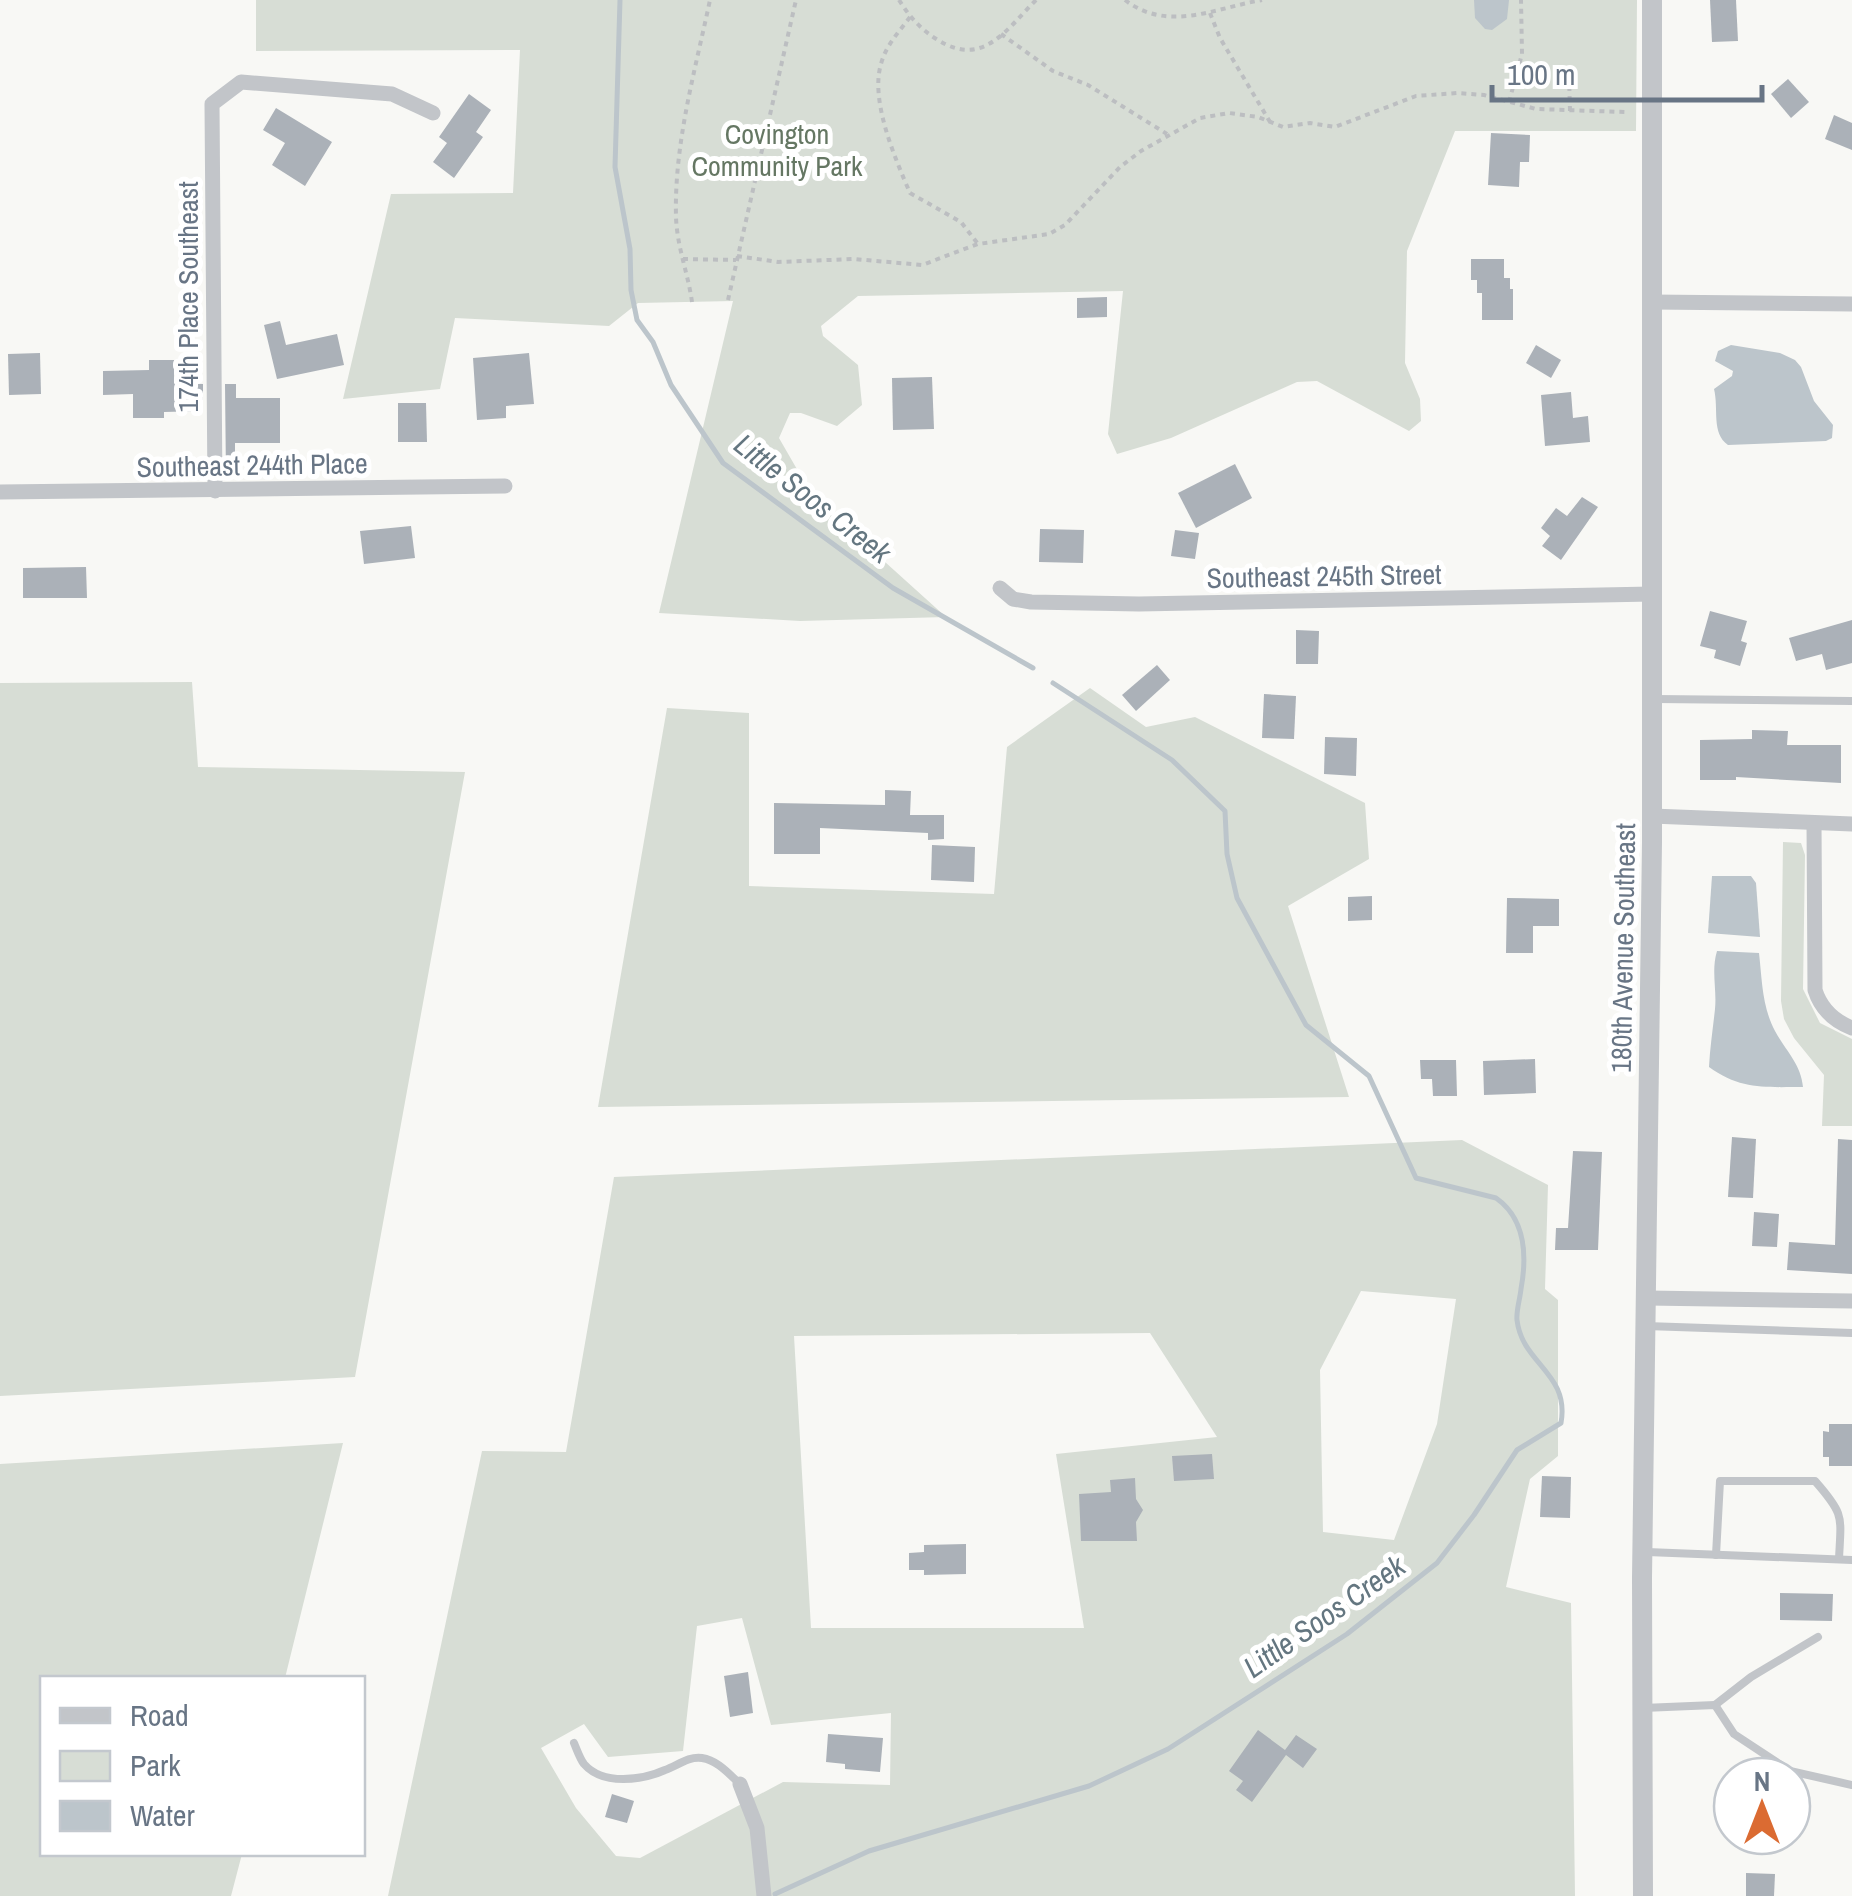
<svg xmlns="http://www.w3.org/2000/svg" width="1852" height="1896" font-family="'Archivo Narrow',sans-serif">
  <rect width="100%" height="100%" fill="#f8f8f5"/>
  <!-- green -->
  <g fill="#d7ddd5" fill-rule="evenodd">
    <path d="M256,0h1381l-1,131h-181l-48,120 -2,112 15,36 1,22 -12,10 -92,-50 -20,1 -126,56 -54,16 -9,-20 15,-143 -265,5 -37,30 2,10 35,29 4,40 -25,21 -36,-13h-11l-11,25 34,59 133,120 -146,4 -141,-8 74,-312 -95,2 -29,23 -154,-8 -15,71 -97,10 48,-205 122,-1 7,-143 -264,1z"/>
    <path d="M192,682l6,85 267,5 -110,605 -355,19v-713z"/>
    <path d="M1090,688l56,39 49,-10 170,86 4,56 -81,47 61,191 -751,10 69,-399 82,5v173l245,8 13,-147z"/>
    <path d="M1783,842l18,1 4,12 -2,134 17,34 32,16v87h-30l2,-51 -30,-37 -10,-19 -3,-18z"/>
    <path d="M1462,1140l86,45 -3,104 13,11v156l-28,23 -24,108 65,16 4,293h-1187l94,-445 84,1 48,-275zM1361,1291l95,8 -19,125 -43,116 -71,-8 -3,-162zM1150,1333l67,104 -161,17 28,174h-273l-17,-292zM742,1618l29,107 120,-12 -1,72 -107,-3 -143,76 -24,-2 -40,-48 -35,-60 43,-24 24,33 75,-6 14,-125z"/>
    <path d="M343,1443l-58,235h-243v176h200l-11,42h-231v-432z"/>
  </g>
  <!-- water -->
  <g fill="#bcc5cb">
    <path d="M1474,0h35l-2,19 -15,11 -7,-1 -10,-11z"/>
    <path d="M1731,345l49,8 15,7 6,7 13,34 19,24 -1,13 -6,3 -98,4c-17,-12 -9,-36 -14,-56l18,-13 1,-5 -18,-10 3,-10z"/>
    <path d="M1712,876h39l5,7 4,54 -52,-4z"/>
    <path d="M1717,951l42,2c3,26 3,54 16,78 10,19 26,33 28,56 -38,0 -62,3 -94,-20 1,-20 4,-39 6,-58 2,-20 -4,-38 2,-58z"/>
  </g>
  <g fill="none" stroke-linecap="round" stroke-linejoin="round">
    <!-- stream -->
    <g stroke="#bcc5cb" stroke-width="5">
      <path d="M620,0l-5,167 15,82 1,41 6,30 16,22 18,43 52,78 170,125 140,80"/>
      <path d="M775,1894l94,-43 220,-65 79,-37 179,-115 90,-71 37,-48 43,-65 44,-27c9,-50 -39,-59 -44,-103 -1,-9 3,-21 4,-31 6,-33 5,-70 -25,-91l-80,-20 -47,-102 -63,-51 -69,-127 -10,-44 -2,-43 -53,-51 -119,-77"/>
    </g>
  </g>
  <!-- building -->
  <g fill="#abb1b8">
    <path d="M1710,0h26l2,41 -26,1z"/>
    <path d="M1788,79l21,23 -18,16 -20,-24z"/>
    <path d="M469,94l22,16 -15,22 7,5 -29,41 -21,-16 14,-19 -8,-6z"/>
    <path d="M276,108l56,34 -27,44 -33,-21 13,-22 -22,-13z"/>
    <path d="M1834,115l18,8v27l-27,-11z"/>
    <path d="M1491,133l39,2 -1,27h-9l-1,25 -31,-2z"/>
    <path d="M1471,259h33v19h6v11h3v31h-31v-27h-5v-13h-6z"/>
    <path d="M1107,297v20l-30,1v-20z"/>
    <path d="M280,321l6,24 51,-11 7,31 -67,14 -13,-54z"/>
    <path d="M1536,345l25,15 -10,18 -25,-15z"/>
    <path d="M40,353l1,41 -32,1 -1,-41z"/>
    <path d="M529,353l5,51 -28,2v12l-29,2 -4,-62z"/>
    <path d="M149,360h25v23l29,1v27l-39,1v6h-31v-24l-30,1v-24l46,-1z"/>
    <path d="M932,377l2,52 -41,1 -1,-52z"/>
    <path d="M225,384h11v14h44v45h-45v35h-9z"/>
    <path d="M1571,392l2,26 15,-2 2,26 -45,4 -4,-51z"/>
    <path d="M398,403h28l1,39h-29z"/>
    <path d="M1235,464l17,34 -56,30 -18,-35z"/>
    <path d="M1582,497l16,10 -37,53 -19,-14 8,-10 -9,-8 15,-20 11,8z"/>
    <path d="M411,526l4,32 -51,6 -4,-33z"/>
    <path d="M1040,529l44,1 -1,33 -44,-1z"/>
    <path d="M1175,530l24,3 -4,26 -24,-3z"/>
    <path d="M86,567l1,31h-64v-30z"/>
    <path d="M1710,611l37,10 -6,20 6,2 -7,23 -26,-8 2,-8 -16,-4z"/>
    <path d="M1852,620v43l-26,7 -4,-16 -26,7 -7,-23z"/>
    <path d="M1296,630l23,1 -1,33h-22z"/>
    <path d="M1157,665l13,15 -34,31 -14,-16z"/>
    <path d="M1264,694l32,2 -2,43 -32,-1z"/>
    <path d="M1752,730l36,1 -1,14h54v38l-105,-6v3h-36v-40l52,-1z"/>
    <path d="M1325,737l32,1 -1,38 -32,-2z"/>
    <path d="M885,790l26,1 -1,24h34v24l-16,1v-7l-108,-5v26h-46v-51l111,2z"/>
    <path d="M932,845l43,2 -1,35 -43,-2z"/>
    <path d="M1372,896v24l-24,1v-24z"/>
    <path d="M1507,898l52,1v27h-26v27h-27z"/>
    <path d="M1535,1059l1,34 -52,2 -1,-34z"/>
    <path d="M1420,1060h36l1,36h-24l-1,-17h-11z"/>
    <path d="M1732,1137l24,2 -3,59 -25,-1z"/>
    <path d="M1838,1139l14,1v134l-65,-4 2,-28 46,3z"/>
    <path d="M1573,1151l29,1 -4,98h-43l1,-22h12z"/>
    <path d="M1754,1212l25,2 -2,33 -25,-1z"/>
    <path d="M1829,1424h23v42h-23v-9h-6v-26l6,1z"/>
    <path d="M1212,1454l2,25 -40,2 -2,-25z"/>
    <path d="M1542,1476l29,1 -1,41 -30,-1z"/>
    <path d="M1135,1478l1,21 7,11 -7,12 1,19h-56l-2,-47 32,-2 -1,-12z"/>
    <path d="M966,1544v30l-42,1v-5h-15v-17l15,-1v-7z"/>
    <path d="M1780,1593l53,1 -1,27 -52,-1z"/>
    <path d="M748,1672l5,41 -23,4 -6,-41z"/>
    <path d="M1258,1730l27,20 11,-15 21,14 -14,19 -17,-13 -34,47 -16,-12 7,-9 -14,-10z"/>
    <path d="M828,1734l55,4 -3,34 -35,-3v-5l-19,-2z"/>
    <path d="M612,1794l22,7 -7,22 -22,-6z"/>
    <path d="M1746,1873l29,1 -1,22h-28z"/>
  </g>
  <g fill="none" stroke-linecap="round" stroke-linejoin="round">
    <!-- path -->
    <g stroke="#bcbec1" stroke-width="4" stroke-dasharray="5 5" stroke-linecap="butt">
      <path d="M899,0c10,16 22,30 39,40 45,28 68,-10 98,-40"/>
      <path d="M1125,0c43,33 90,8 137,0"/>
      <path d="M1210,13l10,25 50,84"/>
      <path d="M910,17c-11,15 -24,28 -29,47 -11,37 14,94 29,129l51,29 17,22"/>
      <path d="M1001,34l52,37 35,14 79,49"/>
      <path d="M1569,76l1,35"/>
      <path d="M1509,102l13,-48 -1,-54"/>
      <path d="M737,256l41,6 76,-3 68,6 56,-21 71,-10 16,-9 55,-58 21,-16 59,-33 29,-5 29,4 25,10 27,-4 25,4 81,-31 41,-3 27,2 52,14 89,3"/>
      <path d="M683,259l53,1"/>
      <path d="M728,300l68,-300"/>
      <path d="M692,302c-4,-29 -15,-55 -16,-85 -2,-73 19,-146 34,-217"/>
    </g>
    <!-- service -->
    <g stroke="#c2c5c9" stroke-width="8">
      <path d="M1656,699l196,2"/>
      <path d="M1646,1326l206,7"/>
      <path d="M1647,1552l205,8"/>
      <path d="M1716,1555l4,-74h95c30,34 26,35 24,78"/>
      <path d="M1715,1705l36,-28 67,-40"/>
      <path d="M1643,1708l72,-3 19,29 56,37 62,14"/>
      <path d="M574,1743c3,7 6,16 10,21 19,22 59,16 81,6 12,-4 23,-14 37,-12 15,2 27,16 38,26"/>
    </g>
    <!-- minor -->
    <g stroke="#c2c5c9" stroke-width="15">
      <path d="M1651,302l201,2"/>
      <path d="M215,491l-3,-387 29,-22 151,12 41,19"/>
      <path d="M0,492l505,-6"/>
      <path d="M1000,588l13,11 18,3 108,2 513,-10"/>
      <path d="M1652,816l200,8"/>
      <path d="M1814,823l1,167c6,19 19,31 37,38"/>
      <path d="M1647,1298l205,3"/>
      <path d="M740,1784l17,44 7,68"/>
    </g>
    <!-- tertiary -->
    <path stroke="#c2c5c9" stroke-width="20" d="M1643,1896l-1,-318 10,-736v-842"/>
  </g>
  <g text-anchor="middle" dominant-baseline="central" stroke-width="10" stroke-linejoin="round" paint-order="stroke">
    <!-- park labels -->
    <g font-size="28" fill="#657763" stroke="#fff">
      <text x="777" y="134">Covington<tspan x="777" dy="32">Community Park</tspan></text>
    </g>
    <!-- street labels -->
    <g font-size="28" fill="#687585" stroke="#fff">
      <text transform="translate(188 297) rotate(-90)">174th Place Southeast</text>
      <text transform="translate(252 465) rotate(-1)">Southeast 244th Place</text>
      <text transform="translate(1324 576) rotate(-1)">Southeast 245th Street</text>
      <text transform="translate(1623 948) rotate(-89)">180th Avenue Southeast</text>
    </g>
    <!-- water labels -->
    <g font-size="30" font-style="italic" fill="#647680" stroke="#fff">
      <text transform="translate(813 498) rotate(38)">Little Soos Creek</text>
      <text transform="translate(1324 1616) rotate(-35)">Little Soos Creek</text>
    </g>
  </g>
  <!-- legend -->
  <rect x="40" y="1676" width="325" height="180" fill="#ffffff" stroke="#c3c8ce" stroke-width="2.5"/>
  <rect x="60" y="1708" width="50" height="15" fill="#c2c5c9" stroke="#c3c8ce" stroke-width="2.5"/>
  <text x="130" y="1726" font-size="30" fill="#687585">Road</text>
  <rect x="60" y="1751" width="50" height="30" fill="#d7ddd5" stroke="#c3c8ce" stroke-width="2.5"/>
  <text x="130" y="1776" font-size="30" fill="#687585">Park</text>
  <rect x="60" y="1801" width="50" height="30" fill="#bcc5cb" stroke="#c3c8ce" stroke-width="2.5"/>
  <text x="130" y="1826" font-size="30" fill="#687585">Water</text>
  <!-- north arrow -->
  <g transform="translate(1762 1806)"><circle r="48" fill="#ffffff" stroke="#c3c8ce" stroke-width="2.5"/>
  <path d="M0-8L18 38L0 25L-18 38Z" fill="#db6b32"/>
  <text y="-15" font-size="28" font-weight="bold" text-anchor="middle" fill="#687585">N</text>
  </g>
  <!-- scale -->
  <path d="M1492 85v15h270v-15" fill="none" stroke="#687585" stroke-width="5"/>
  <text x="1507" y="85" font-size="30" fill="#687585" stroke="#ffffff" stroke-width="8" paint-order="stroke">100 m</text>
</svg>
